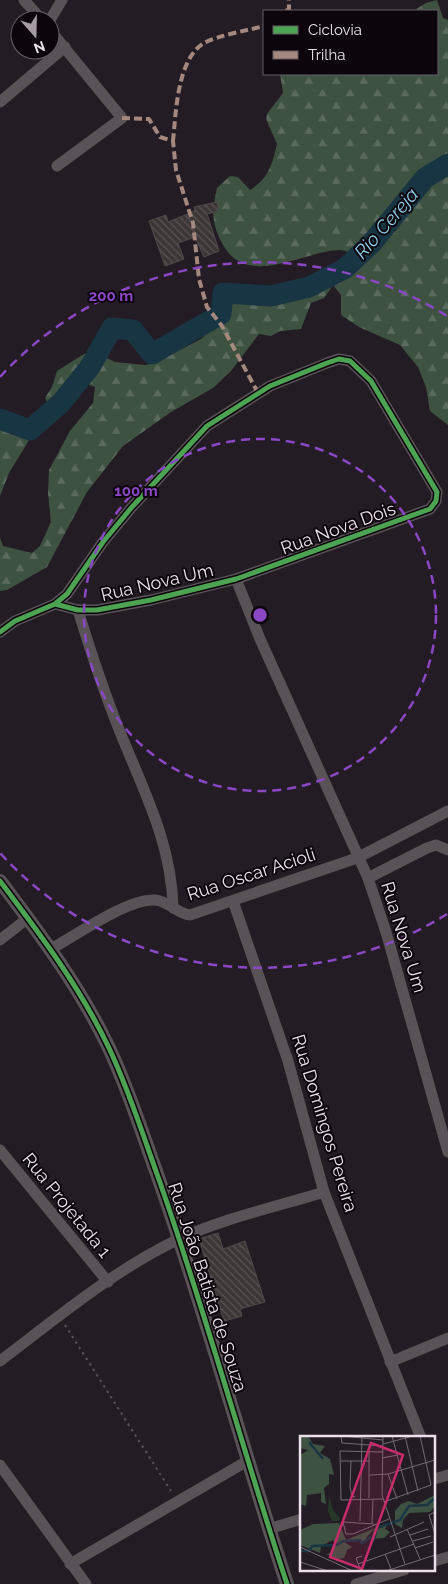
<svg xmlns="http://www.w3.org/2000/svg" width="448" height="1584" font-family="Raleway,sans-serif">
  <defs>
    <pattern id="forest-firs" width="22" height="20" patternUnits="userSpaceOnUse" patternTransform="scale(1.25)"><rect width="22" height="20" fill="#3e5241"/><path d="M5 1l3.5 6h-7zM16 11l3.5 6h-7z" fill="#5a6b5d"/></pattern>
    <pattern id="building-back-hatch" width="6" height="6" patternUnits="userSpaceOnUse" patternTransform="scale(1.25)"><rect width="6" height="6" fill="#3d3636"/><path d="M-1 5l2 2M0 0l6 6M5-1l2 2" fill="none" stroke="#595353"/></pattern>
  </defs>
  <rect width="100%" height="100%" fill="#241c24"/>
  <!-- forest -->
  <g fill="url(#forest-firs)">
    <path d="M437,0l6,18 5,2v405l-18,-14 -4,-24 -8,-20 -18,-22 -41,-18 -18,-12v-20l-8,-10 -9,13 -13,5 -10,26 -21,2 -9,5 -12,-2 -28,37 -18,17 -42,24 -48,34 -36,46 -40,75 -40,23 -7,1v-53l3,8 29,7 8,-7 11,-24 -3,-29 1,-23 21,-39 23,-28 2,-16 -11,-4 -20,17 -15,5 -4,-7 7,-11 5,-16 27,-17 10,-2 21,10 30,3 10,-2 46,-24 14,-13 19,-32 20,-7h63l14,-12 26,-12 -3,-10c-5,-1 -11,-3 -15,-3 -36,1 -93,40 -117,-7 -11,-22 -10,-31 -5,-55l13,-12 8,1 12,13c19,-12 22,-25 27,-46 -14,-34 -16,-21 6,-51l-3,-19h157v-63h-24l13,-8z"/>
    <path d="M7,413l17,5 13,9 -28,46 -9,23v-82z"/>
  </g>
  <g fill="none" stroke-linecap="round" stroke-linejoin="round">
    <!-- river -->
    <path stroke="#183543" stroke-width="21" d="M0,419l30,11 31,-27 29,-36 22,-39 21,2 19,24 69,-40 2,-21 48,3 38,-9 35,-18 27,-25 54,-66 23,-14"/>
  </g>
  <!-- building -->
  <g fill="url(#building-back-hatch)" stroke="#504a4a">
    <path d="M217,202l2,9 -12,3 12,37 -15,6 -9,-20 -17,6 6,16 -19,7 -16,-45 17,-6 2,7 27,-11 -1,-4z"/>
    <path d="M218,1233l5,16 22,-8 20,61 -25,7 2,7 -18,5 -25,-82z"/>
  </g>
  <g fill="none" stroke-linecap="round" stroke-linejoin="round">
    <!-- path -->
    <path stroke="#545154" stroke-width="2" stroke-dasharray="2.5 4" stroke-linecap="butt" d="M65,1325l106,166"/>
    <!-- minor -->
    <g stroke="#595357" stroke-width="11">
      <path d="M24,0l18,20"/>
      <path d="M50,20l12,-20"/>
      <path d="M50,30l72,88 -65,48"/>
      <path d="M0,102l65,-55"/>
      <path d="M236,579l24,60 108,239 18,54 62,220"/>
      <path d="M78,610c13,43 27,85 44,127 23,56 50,109 51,171"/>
      <path d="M0,632l15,-11 40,-17 12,-10 36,-52 29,-35 75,-81 63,-40 57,-23 12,-4 11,2 21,20 66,111 -1,9 -6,8 -194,70 -85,21 -54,10h-19l-23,-6"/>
      <path d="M368,878l59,-30 9,-3 12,5"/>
      <path d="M233,901l55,160 36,131 97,246"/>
      <path d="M0,940l28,-22"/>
      <path d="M51,949c24,-13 77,-51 104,-49 14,1 22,14 35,15l167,-57 91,-47"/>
      <path d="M0,1150l108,132"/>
      <path d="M0,1361c57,-43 114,-91 179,-122 45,-21 97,-32 145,-47"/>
      <path d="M390,1362l58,-24"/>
      <path d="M0,1465l86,119"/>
      <path d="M434,1479l14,-4"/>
      <path d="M268,1529l34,-10"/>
      <path d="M434,1561l14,-4"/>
      <path d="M70,1564l179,-104"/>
      <path d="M356,1584l48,-14"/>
    </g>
    <!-- tertiary -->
    <path stroke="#595357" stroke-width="14" d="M0,881c40,53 80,106 109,167 19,40 33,84 48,126 48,135 85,274 130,410"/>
    <!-- quiet -->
    <g stroke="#a5887d" stroke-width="4" stroke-dasharray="8 4" stroke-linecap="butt">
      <path d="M286,11l3,-2v-9"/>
      <path d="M122,118l27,1 11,18 13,4 3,29 17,53 6,56 8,28 15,19 36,67"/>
      <path d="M173,141c3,-28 4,-82 31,-98 12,-7 45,-13 60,-17"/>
    </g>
    <defs>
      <g id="cycleway">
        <path d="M0,632l15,-11 40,-17 12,-10 36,-52 29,-35 75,-81 63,-40 57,-23 12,-4 11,2 21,20 66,111 -1,9 -6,8 -194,70 -85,21 -54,10h-19l-23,-6"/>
        <path d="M0,881c40,53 80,106 109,167 19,40 33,84 48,126 48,135 85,274 130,410"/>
      </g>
    </defs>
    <!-- cycleway casing -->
    <use href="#cycleway" stroke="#0c060c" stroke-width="8"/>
    <!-- cycleway -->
    <use href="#cycleway" stroke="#4ca352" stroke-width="5"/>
  </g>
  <!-- distance rings -->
  <g fill="none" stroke="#8c47c6" stroke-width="2.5" stroke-dasharray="9 6">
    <circle cx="260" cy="615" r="176"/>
    <path d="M447 914A352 352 0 0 1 0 853M0 377A352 352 0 0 1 447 316"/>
  </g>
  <g text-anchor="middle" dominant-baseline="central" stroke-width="4" stroke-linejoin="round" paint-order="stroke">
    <!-- street labels -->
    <g font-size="18" fill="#ebe0eb" stroke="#0c060c">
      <text transform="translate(338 528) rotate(-20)">Rua Nova Dois</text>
      <text transform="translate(157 582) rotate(-13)">Rua Nova Um</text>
      <text transform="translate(251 874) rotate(-18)">Rua Oscar Acioli</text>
      <text transform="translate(404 937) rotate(73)">Rua Nova Um</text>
      <text transform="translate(325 1123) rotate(73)">Rua Domingos Pereira</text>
      <text transform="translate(67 1205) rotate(51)">Rua Projetada 1</text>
      <text transform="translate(208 1287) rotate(72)">Rua João Batista de Souza</text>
    </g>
    <!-- water labels -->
    <g font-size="19" font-style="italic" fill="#8fceeb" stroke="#0c060c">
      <text transform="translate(386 223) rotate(-49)">Rio Cereja</text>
    </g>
  </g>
  <!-- overview -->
  <g transform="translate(300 1436)">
    <rect width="135" height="135" fill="#241c24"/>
    <path d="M0,0h8l5,8 12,2 -5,7 10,6 4,16 -5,-1v10l-5,4 2,16 -5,-2v-9l-14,2 -1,11 -6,-2v-49l8,-5 -8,-2zM135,59v11l-5,6 -21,1 -6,7 -1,8 -7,-4v-13l6,-7 8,-3 8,3zM39,87l7,17 39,-16h3l-3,5 5,3 -6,6 -12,1 2,-10 -8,9 2,3h-25l9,6 -5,3 -3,8 -6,1 -12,-5 4,-1 5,-10 -2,-3 -12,6 -1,7 -20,-8v-15l13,-6z" fill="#3e5241"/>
    <path d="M29,59l4,15 7,8 -1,3h-7l-4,-10z" fill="#263827"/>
    <path fill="none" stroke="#183543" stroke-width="2.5" d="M9,6l14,17M0,115h9l3,-5 24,-1 8,-4 16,-1 2,3 9,-6 3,3 3,-12 23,-8 9,-14 18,-1 8,-7"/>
    <path fill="none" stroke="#746a74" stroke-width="1" d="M41,0l1,7 41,3M42,0l41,4M83,0l-1,59 23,69M92,0l16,59M105,0l13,55M83,8l30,-8M83,16l-43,-1 1,49 42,-1M82,22l16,-3M41,25h29M51,25l-1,26 2,9 3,1M88,38l9,25M70,39l18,-1 47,-14M69,62v-47M84,66l47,-17 -11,-49M135,76l-6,3 6,19M60,85l2,-85M72,87l1,-23M74,88l-31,-2 3,12h7l36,-15M107,93l13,30M110,99l18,-6M90,101l34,-15M113,105l18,-5M0,111l53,24M115,112l18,-6M85,118l6,15M0,126l28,9M58,128l56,-20M61,135l-5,-13 6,-2M86,135l49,-16"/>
    <path fill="#c62c69" fill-opacity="0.15" stroke="#c62c69" stroke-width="2.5" d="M71,7l32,12 -41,114 -32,-12z"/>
    <rect width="135" height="135" fill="none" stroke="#ebe0eb" stroke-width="2.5"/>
  </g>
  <circle cx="260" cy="615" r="8" fill="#8c47c6" stroke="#0c060c" stroke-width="2.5"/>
  <g font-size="15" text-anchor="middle" font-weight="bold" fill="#8c47c6" stroke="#0c060c" stroke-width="4" stroke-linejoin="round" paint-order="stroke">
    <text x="111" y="301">200 m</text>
    <text x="136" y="496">100 m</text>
  </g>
  <!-- legend -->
  <rect x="263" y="10" width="175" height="65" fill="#0c060c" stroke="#655d65"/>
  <rect x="273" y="26" width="25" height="8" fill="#4ca352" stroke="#655d65"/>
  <text x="308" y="35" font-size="15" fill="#ebe0eb">Ciclovia</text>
  <rect x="273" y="51" width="25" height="8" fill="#a5887d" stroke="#655d65"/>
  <text x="308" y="60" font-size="15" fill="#ebe0eb">Trilha</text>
  <!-- north arrow -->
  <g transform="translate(35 35) rotate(160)"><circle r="24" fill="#0c060c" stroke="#655d65"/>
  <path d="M0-4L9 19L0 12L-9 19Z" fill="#a59ba5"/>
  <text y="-8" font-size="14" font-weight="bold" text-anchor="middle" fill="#ebe0eb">N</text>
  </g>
</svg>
